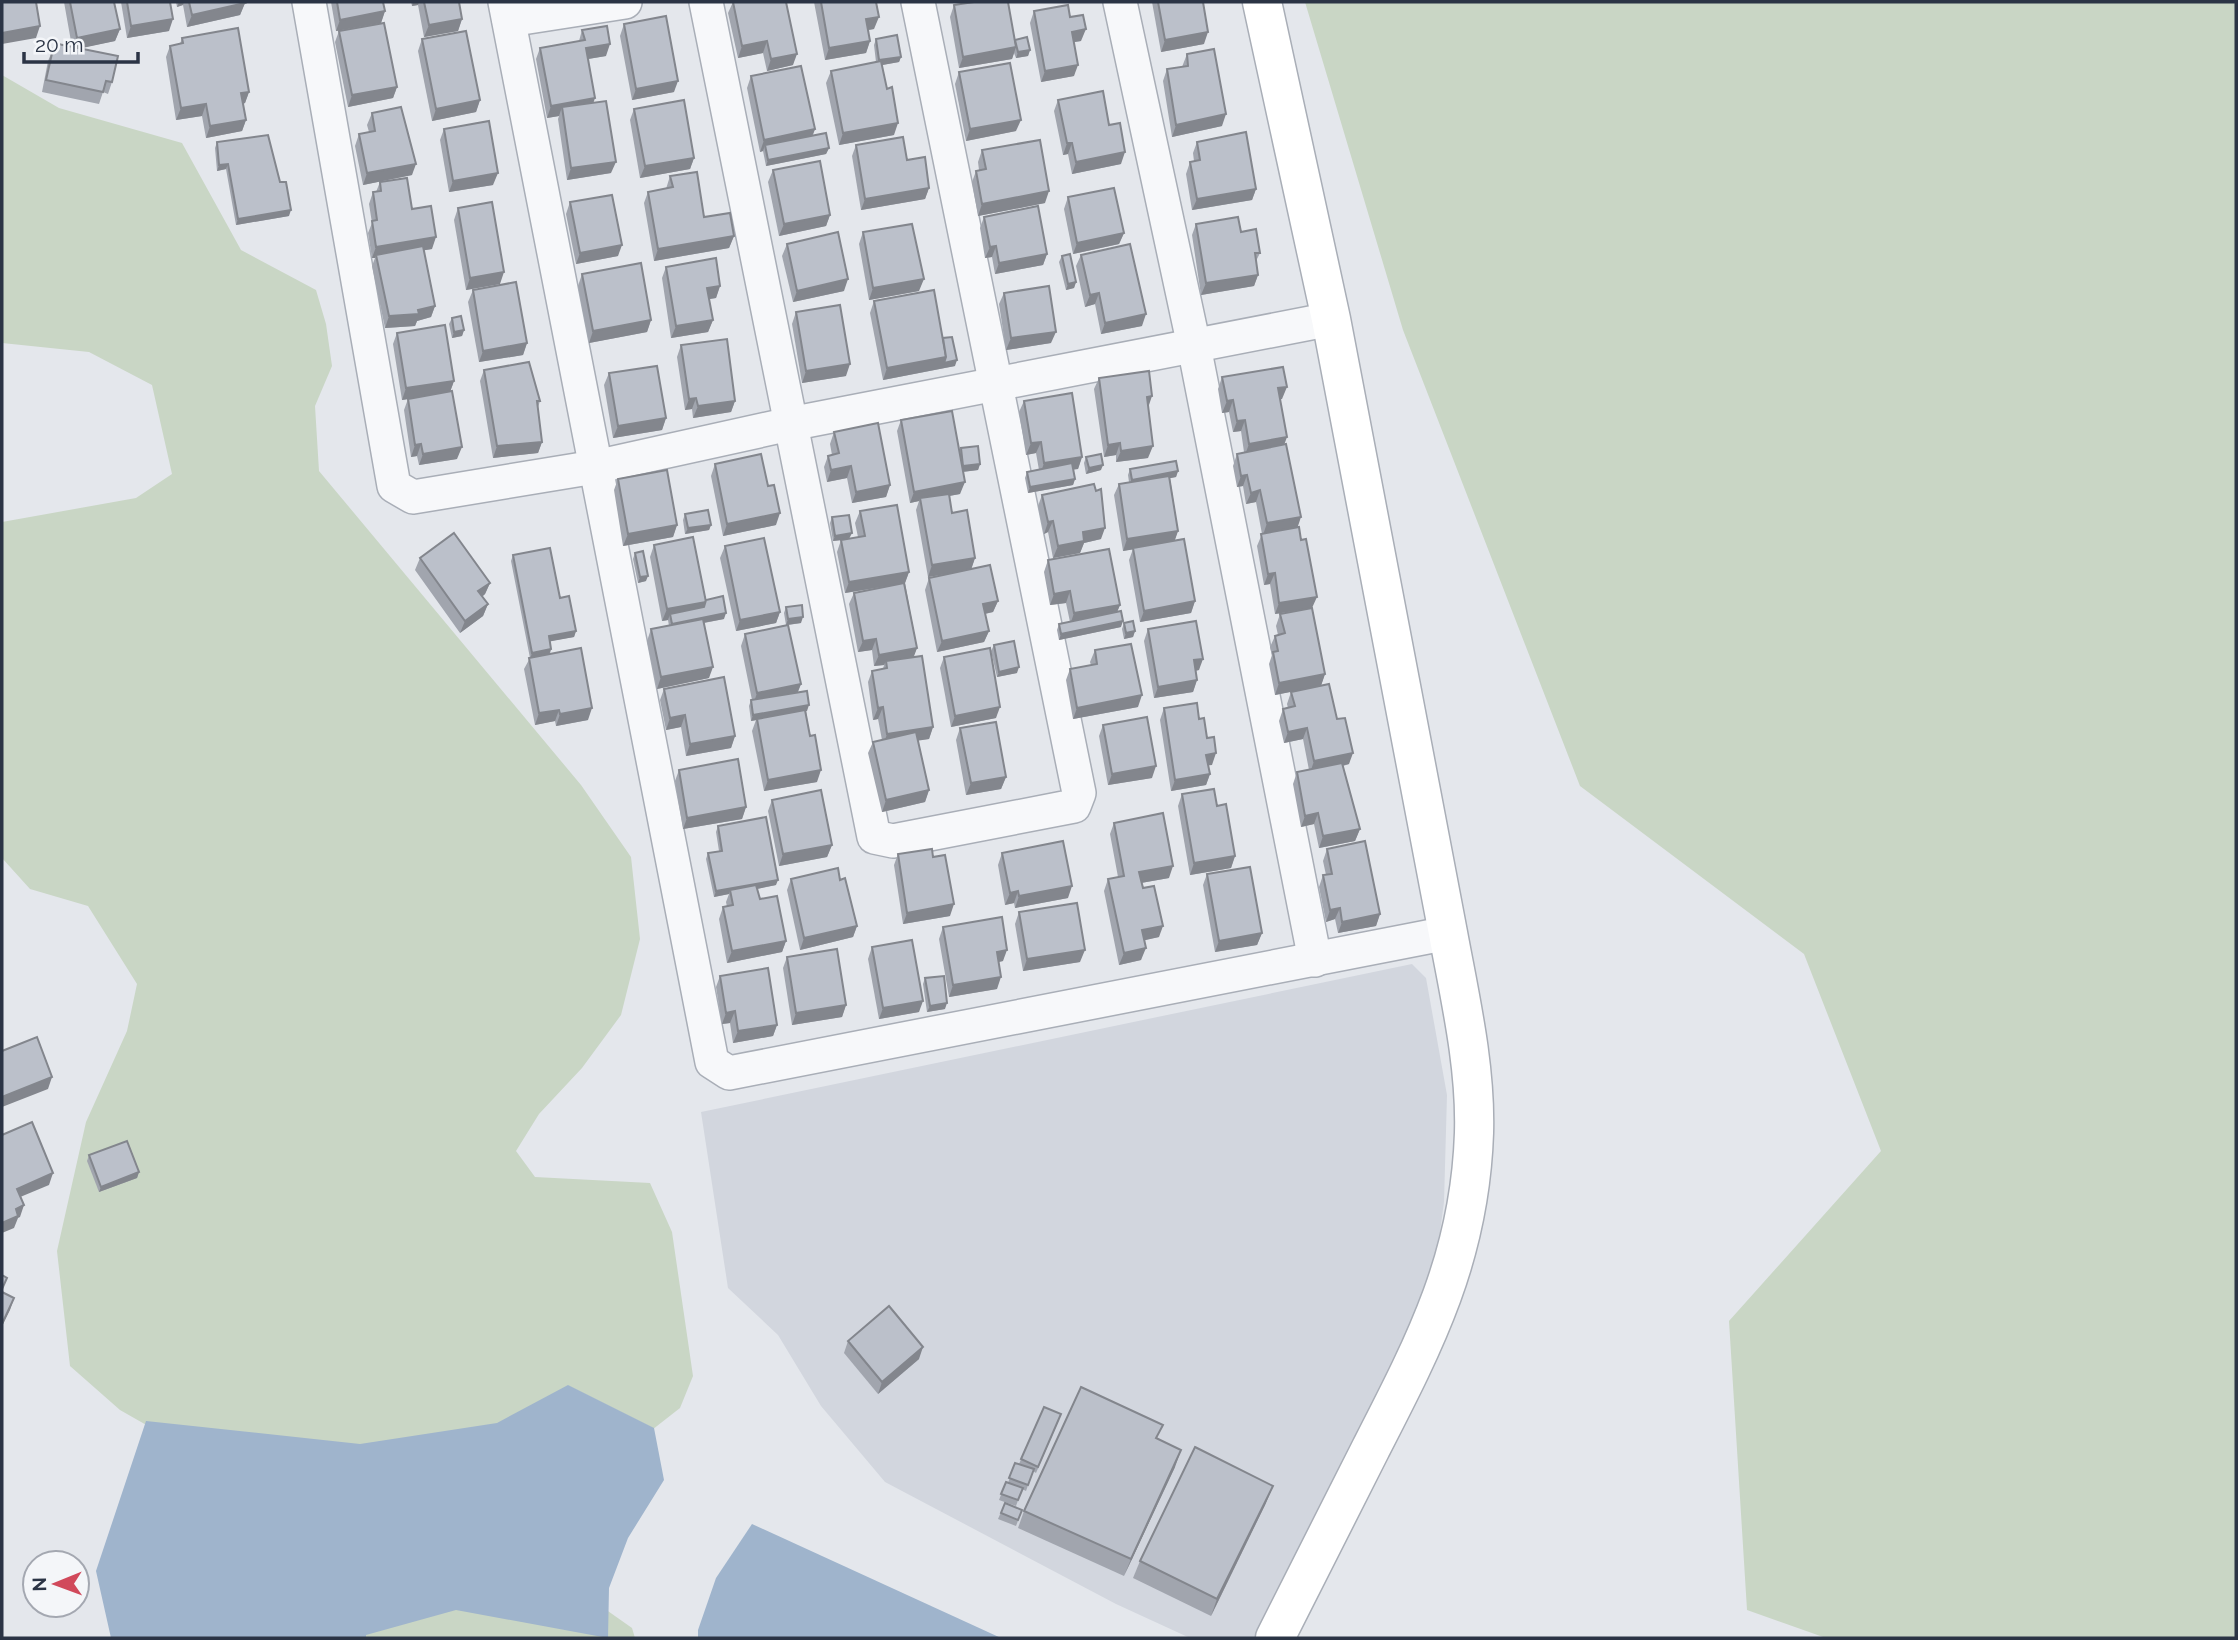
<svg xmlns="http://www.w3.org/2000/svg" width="2238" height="1640" font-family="Raleway,sans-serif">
  <rect width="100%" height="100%" fill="#e4e7ec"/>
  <!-- built -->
  <path fill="#d2d6de" d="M1412,964l14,14 21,117 -3,107 -6,45 -20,73 -157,318h-71l-74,-34 -231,-122 -64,-76 -43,-71 -50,-47 -27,-176z"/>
  <!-- green -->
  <g fill="#c9d6c5">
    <path d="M1305,2h931v1636h-410l-79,-28 -18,-289 152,-170 -77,-197 -224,-168 -177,-456z"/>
    <path d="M2,75l57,33 123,35 59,107 75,40 10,34 6,42 -17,40 4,65 262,314 50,72 9,82 -19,76 -39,53 -43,46 -23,37 19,26 115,6 22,49 21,144 -13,32 -69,54 -419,-11 -72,-41 -50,-44 -13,-115 29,-129 41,-91 10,-47 -49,-78 -58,-17 -28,-31v-336l134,-24 36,-24 -20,-89 -63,-33 -87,-9z"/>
    <path d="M588,1597l44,31 3,10h-317l14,-25z"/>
  </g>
  <!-- water -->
  <g fill="#9fb4cc">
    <path d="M568,1385l86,43 10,52 -36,58 -19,50 -1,50 -152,-28 -90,25v3h-255l-15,-67 50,-150 214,23 137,-21z"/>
    <path d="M752,1524l249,114h-303v-8l18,-52z"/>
  </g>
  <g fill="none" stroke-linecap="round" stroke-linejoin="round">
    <defs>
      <g id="street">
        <path d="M309,2l85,484 19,11 182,-30 195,-43 541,-105"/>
        <path d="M505,2l207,1060 17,11 719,-140"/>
        <path d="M706,2l168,835 19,4 181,-35 5,-13 -161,-791"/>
        <path d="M1120,2l74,344 121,614"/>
        <path d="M509,20l116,-18"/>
      </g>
      <path id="secondary" d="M1262,2l69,317 117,614c12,65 28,133 26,200 -4,123 -48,208 -103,315 -32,64 -64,127 -96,190"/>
    </defs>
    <!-- street casing -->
    <use href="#street" stroke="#a9aeb7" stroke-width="36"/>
    <!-- secondary casing -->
    <use href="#secondary" stroke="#a9aeb7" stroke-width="41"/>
    <!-- street -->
    <use href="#street" stroke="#f7f8fa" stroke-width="33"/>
    <!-- secondary -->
    <use href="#secondary" stroke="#fff" stroke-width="38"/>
  </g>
  <!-- wall -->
  <g fill="#a1a5ae">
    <path d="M64,2h50l6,27 -5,12 -35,7 32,34 -4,12 -5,-2 -4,12 -57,-12 6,-31 5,-12 2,1 3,-6 14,3z"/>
    <path d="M121,2h49l-1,29 -42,7z"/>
    <path d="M176,2h68l1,1 -5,12 -53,12 -4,-22 -6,2z"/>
    <path d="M331,2h52l2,9 -4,12 -45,8z"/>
    <path d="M411,2h54l-6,1 3,16 -4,12 -34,6 -6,-32 -6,1z"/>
    <path d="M733,2l60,63 -26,6 -4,-18 -25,5 -10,-45z"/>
    <path d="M814,2h62l-2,27 -6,1 2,11 -4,12 -41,7z"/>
    <path d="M1152,2h51l1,42 -43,8z"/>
    <path d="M954,5l76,45 -2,6 -12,2 -2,-5 -2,6 -53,9 -9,-51z"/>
    <path d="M1034,11l36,6 11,24 -7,1v34l-33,6 -11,-59z"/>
    <path d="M624,24l50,68 -42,8 -12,-64z"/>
    <path d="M582,30l24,26 -18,3 5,44 18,70 -44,7 -9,-61 1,-3 -12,2 -11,-59 4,-11 39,-7z"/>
    <path d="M339,31l58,56 -4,11 -45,9 -13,-65z"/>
    <path d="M182,38l67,54 -4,11 -2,1 3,16 -4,11 -36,7 -4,-22 -26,4 -10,-63 4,-11 10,-2z"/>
    <path d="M422,39l58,61 -4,12 -44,9 -14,-70z"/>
    <path d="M876,39l25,18 -2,5 -17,3 12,70 -55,10 -13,-62 5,-12 45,-9 -2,-17z"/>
    <path d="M1187,54l35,72 -50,11 -9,-56 4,-12 15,-2z"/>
    <path d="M959,72l57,59 -50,10 -11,-57z"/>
    <path d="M751,76l64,53 -2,6 16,13 -3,6 -60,12 -3,-15 -3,1 -13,-64z"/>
    <path d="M1058,100l51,25 12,39 -49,10 -4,-20 -5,1 -9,-44z"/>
    <path d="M634,109l60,49 -4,11 -50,9 -10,-58z"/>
    <path d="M372,113l40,62 -49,10 -8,-39 4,-12 10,-2 -2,-7z"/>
    <path d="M444,129l49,56 -44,7 -9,-52z"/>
    <path d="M217,142l72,74 -53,9 -10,-56 -9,2 -2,-23z"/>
    <path d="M1197,142l59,47 -4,11 -60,10 -6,-36 4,-12 4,-1 -1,-8z"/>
    <path d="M856,145l51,15 22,28 -4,11 -64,11 -9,-54z"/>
    <path d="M982,150l63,53 -67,13 -6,-34 4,-11 3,-1 -1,-8z"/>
    <path d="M773,170l57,45 -4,11 -47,10 -11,-54z"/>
    <path d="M670,176l34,41 30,19 -5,12 -75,13 -10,-58 4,-11 18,-3z"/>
    <path d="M380,182l32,27 20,40 -8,1 11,56 -4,11 -14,4 -2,5 -30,2 -13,-62 3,-8h-3l-4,-25 4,-10 -3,-19 4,-12h3z"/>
    <path d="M1068,197l56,36 -5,11 -46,10 -9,-45z"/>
    <path d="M570,202l48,54 -42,8 -10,-50z"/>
    <path d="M458,208l42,76 -34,6 -12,-70z"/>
    <path d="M984,217l63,37 -4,11 -48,9 -3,-17 -7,1 -5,-30z"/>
    <path d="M1196,224l45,8 19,21 -4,8 2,14 -4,11 -53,9 -9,-60z"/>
    <path d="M863,232l56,59 -50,9 -10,-56z"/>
    <path d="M787,244l57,47 -51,11 -11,-46z"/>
    <path d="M1081,255l61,71 -41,8 -6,-30 -10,3 -9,-41z"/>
    <path d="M1062,256l14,26 -2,6 -8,2 -7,-28z"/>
    <path d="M666,267l54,19 -4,12 -7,1 4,21 -5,12 -37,6 -9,-60z"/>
    <path d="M582,274l69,46 -4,12 -58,11 -11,-57z"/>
    <path d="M473,290l54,53 -4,12 -44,7 -11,-60z"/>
    <path d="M1004,293l47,50 -45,7 -7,-46z"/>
    <path d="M874,301l69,37 12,28 -72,14 -13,-67z"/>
    <path d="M796,312l50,64 -44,7 -10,-59z"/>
    <path d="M452,318l12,12 -2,6 -10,2 -3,-14z"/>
    <path d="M397,333l57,48 -4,11 7,67 -38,6 -2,-9 -6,1 -7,-47 4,-11 -6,1 -9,-56z"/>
    <path d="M681,345l54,56 -4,11 -38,6 -1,-9 -7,1 -8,-53z"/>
    <path d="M484,370l56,31 -2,6 4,35 -4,11 -45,5 -13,-77z"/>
    <path d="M609,373l57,45 -4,12 -49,8 -9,-53z"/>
    <path d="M1222,377l60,22h-2l4,46 13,83 15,80 -37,6 -5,-30 -6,1 -7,-39 5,-12 -6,-32 -10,2 -3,-18 -6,1 -4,-21 4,-12 7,-2 -3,-21 -8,1 -4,-20 -7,1 -4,-24z"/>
    <path d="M1099,378l49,30v50l-32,4v-7l-12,2 -10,-68z"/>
    <path d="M1024,401l58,56 -4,12h-5l2,10 -2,6 -45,8 -3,-15 2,-6 12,-2 -3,-17 -10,2 -7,-43z"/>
    <path d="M901,420l58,32 2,-4 19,16 -2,6 -15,2 -3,22 -11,2 3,17 23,45 -4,11 27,32 -5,11 -8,2 4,17 -5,11 -47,10 -12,-62 4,-12 29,-6 -30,5 -12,-67 3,-9 -9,2 -13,-72z"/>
    <path d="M834,432l56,53 -4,12 -34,6 -5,-25 -20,4 -3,-15 4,-11 4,-1 -2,-11z"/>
    <path d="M1086,457l15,13 -15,4 -2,-11z"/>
    <path d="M715,464l61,61 -53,11 -12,-60z"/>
    <path d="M1130,469l48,2 -2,6 -6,1 8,53 -4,10 21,60 -4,12 -51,9 -11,-62 4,-11 -10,2 -9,-56 5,-11 10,-2 -1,-7z"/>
    <path d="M618,479l59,46 -4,12 -50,9 -9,-56z"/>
    <path d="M1096,491l5,48 -17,4 -4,10 -27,5 -5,-26 -4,2 -6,-28 4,-11z"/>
    <path d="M860,511l49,61 -4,11 12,65 -4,9 20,70 -4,12 -11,1 11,50 -4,12 -43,10 -14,-59 5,-11 9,-2 -4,-21 -5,1 -5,-38 4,-11 11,-2 1,-4 -10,1 -2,-16 -14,2 -9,-48 5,-11 29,-6 -38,6 -8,-41 4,-12h2l-10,1 -3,-18 2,-6 18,22 8,-2 -3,-14z"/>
    <path d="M685,514l26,11 -2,5 -24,4 -2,-14z"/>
    <path d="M654,545l70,74 -20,4 5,55 -52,11 -10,-48 4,-12 18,-3 -1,-6 -6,1 -12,-64z"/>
    <path d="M725,546l55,66 -4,11 -40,8 -16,-73z"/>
    <path d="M635,553l11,28 -8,2 -5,-24z"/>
    <path d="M513,555l47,43 16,33 -2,6 -24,4 1,8 -1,5 38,66 -32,6 -1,-5 -20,4 -11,-56 6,-11 -19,-97z"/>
    <path d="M420,558l70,25 -5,11 -3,3 6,7 -5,12 -23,17 -45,-63z"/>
    <path d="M1048,560l72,45 -3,7 4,15 -62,13 -2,-10 2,-6 11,-2 -4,-19 -16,2 -6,-33z"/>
    <path d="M786,607l15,16 -13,2 13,59 -3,8 9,19h-1l11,71 -53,9 -12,-60 4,-11 -5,1 -2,-15 2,-6h1l-11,-54 4,-12 41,-9 -2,-12z"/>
    <path d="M1280,614l45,60 -4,11 16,34 12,45 -6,2 17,63 -5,12 -36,7 -5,-24 -13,3 -8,-43 4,-12 12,-2 -6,-31 -19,4 -5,-22 4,-12 5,-1 -1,-4 4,-12 18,-4 -34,7 -6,-31 3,-9 -2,-8 5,-11 3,-1 -2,-9z"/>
    <path d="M1124,623l11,8 -2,6 -9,2 -2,-10z"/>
    <path d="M1148,629l51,41 -3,1 1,9 -4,12 -39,6 -10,-57z"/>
    <path d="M994,645l23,28 -20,4 -6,-26z"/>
    <path d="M1095,650l43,57 -65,12 -7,-39 4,-11 21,-4 -1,-3z"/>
    <path d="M944,657l52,61 -45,9 -11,-59z"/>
    <path d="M664,689l71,47 -4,12 -45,8 -5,-29 -15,3 -6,-30z"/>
    <path d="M1164,708l35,11 13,46h-4l2,9 -4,11 -35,6 -11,-71z"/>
    <path d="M1103,725l49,53 -44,7 -9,-49z"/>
    <path d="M960,728l46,49 -5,12 -35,6 -10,-55z"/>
    <path d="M679,770l67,37 -4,12 -59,10 -8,-48z"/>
    <path d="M1182,794l35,12 18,50 -4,12 -41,7 -12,-69z"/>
    <path d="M772,800l60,45 -5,12 -48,9 -11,-55z"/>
    <path d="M1114,823l55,55 -28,5 18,54 -15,3 -3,20 -22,5 -15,-74 4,-12 10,-2 -8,-43z"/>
    <path d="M718,826l58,59 -19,4 3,10 26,42 -4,11 -55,11 -8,-44 4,-12h4l-1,-5 3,-8 -15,3 -8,-38 2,-6 11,-2 -3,-19z"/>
    <path d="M1327,849l53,65 -4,12 -38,7 -3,-14 -9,3 -7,-35 4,-12h3l-3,-14z"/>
    <path d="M1002,853l66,45 -53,10 -1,-5 -9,2 -7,-40z"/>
    <path d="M898,854l35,3 17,59 -47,8 -9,-59z"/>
    <path d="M1207,874l55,59 -5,12 -42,7 -12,-67z"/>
    <path d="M791,879l49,1 17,46 -4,11 -53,13 -13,-60z"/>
    <path d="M1019,912l61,50 -57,9 -8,-47z"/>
    <path d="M943,927l60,34 -4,1 -2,27 -48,8 -10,-58z"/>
    <path d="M872,947l47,65 -40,7 -11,-60z"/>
    <path d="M787,957l59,48 -4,12 -50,8 -9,-57z"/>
    <path d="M720,976l57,49 -4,11 -40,7 -3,-20 -8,1 -6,-37z"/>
    <path d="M925,978l20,31 -18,3 -4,-28z"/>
    <path d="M89,1155l50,17 -2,6 -38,14 -12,-31z"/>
    <path d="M848,1341l71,18 -41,35 -34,-41z"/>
    <path d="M1044,1407l15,13 -23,53 -3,-2 -7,20 -4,-2 -6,17 -17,-6 7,-18 2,1 7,-20 4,1z"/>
    <path d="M1158,1439l17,28 -51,109 -106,-48 6,-17z"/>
    <path d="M1005,1503l17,7 -6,16 -18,-7z"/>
    <path d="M1266,1503l-55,113 -78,-38 7,-17z"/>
  </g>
  <!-- shaded-wall -->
  <g fill="#83868d">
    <path d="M179,2h5l-1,3 -6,2z"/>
    <path d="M413,2h6l-1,3 -6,1z"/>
    <path d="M245,3l-5,12 -53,12 5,-12z"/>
    <path d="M385,11l-4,12 -45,8 4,-11z"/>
    <path d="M879,17l-5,12 -12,2 4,-12z"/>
    <path d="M173,19l-4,12 -42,7 4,-12z"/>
    <path d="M462,19l-4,12 -34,6 5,-12z"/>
    <path d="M40,26l-4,12 -34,6v-11z"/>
    <path d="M120,29l-5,12 -42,9 4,-12z"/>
    <path d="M1086,29l-5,12 -13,2 4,-11z"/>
    <path d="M1208,32l-4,12 -43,8 4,-12z"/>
    <path d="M767,41l-4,12 -25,5 4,-12z"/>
    <path d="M870,41l-4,12 -41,7 4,-12z"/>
    <path d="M610,44l-4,12 -24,4 4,-12z"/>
    <path d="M1016,47l-4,12 -53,9 4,-11z"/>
    <path d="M1030,50l-2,6 -12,2 2,-6z"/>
    <path d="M797,54l-4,11 -26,6 4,-12z"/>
    <path d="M901,57l-2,5 -22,4 2,-6z"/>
    <path d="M1078,65l-4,11 -33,6 4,-11z"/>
    <path d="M678,81l-4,11 -42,8 4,-11z"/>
    <path d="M397,87l-4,11 -45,9 4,-12z"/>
    <path d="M249,92l-4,11 -8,2 4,-12z"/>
    <path d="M595,98l-4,12 -29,-3 -3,9 -12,2 4,-12z"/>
    <path d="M480,100l-4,12 -44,9 4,-12z"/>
    <path d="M206,104l-4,12 -26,4 5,-12z"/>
    <path d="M1226,114l-4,12 -50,11 4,-12z"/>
    <path d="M246,120l-4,11 -36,7 4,-12z"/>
    <path d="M1021,120l-5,11 -50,10 4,-12z"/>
    <path d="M898,123l-4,12 -55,10 4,-12z"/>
    <path d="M815,129l-5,12 -45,4 -2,6 -3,1 4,-12z"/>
    <path d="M1067,143h5l-4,11 -5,1z"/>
    <path d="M829,148l-3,6 -60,12 2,-6z"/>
    <path d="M1125,152l-4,12 -49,10 4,-12z"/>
    <path d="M694,158l-4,11 -50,9 5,-12z"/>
    <path d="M616,162l-5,11 -44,7 4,-12z"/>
    <path d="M228,164l-2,5 -9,2 2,-6z"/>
    <path d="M416,164l-4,11 -49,10 4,-12z"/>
    <path d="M498,173l-5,12 -44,7 4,-11z"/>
    <path d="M929,188l-4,11 -64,11 4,-11z"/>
    <path d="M1256,189l-4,11 -60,10 5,-11z"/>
    <path d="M1049,191l-4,12 -67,13 4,-12z"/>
    <path d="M291,210l-2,6 -53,9 2,-6z"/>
    <path d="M830,215l-4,11 -47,10 5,-12z"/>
    <path d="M1124,233l-5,11 -46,10 4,-11z"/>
    <path d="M734,236l-5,12 -75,13 4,-12z"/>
    <path d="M436,237l-4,12 -55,9 -1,-3 -1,3h-3l4,-11z"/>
    <path d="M622,245l-4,11 -42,8 4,-11z"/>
    <path d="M996,246l-4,11 -7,1 5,-11z"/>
    <path d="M1047,254l-4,11 -48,9 4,-11z"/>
    <path d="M504,272l-4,12 -34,6 4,-12z"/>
    <path d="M1258,275l-4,11 -53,9 5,-12z"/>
    <path d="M848,279l-4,12 -51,11 4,-11z"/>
    <path d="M924,279l-5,12 -50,9 4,-12z"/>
    <path d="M1076,282l-2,6 -8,2 2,-6z"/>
    <path d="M720,286l-4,12 -13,2 4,-12z"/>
    <path d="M1099,293l-4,11 -10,3 5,-12z"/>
    <path d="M435,306l-4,11 -14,4 -2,5 -30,2 4,-12z"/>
    <path d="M1146,314l-4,12 -41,8 4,-11z"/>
    <path d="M651,320l-4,12 -58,11 4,-12z"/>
    <path d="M713,320l-5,12 -37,6 5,-12z"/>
    <path d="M464,330l-2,6 -10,2 2,-6z"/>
    <path d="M1056,332l-5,11 -45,7 5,-12z"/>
    <path d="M527,343l-4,12 -44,7 4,-11z"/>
    <path d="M946,357l11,3 -2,6 -72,14 4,-12z"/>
    <path d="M850,364l-4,12 -44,7 4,-12z"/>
    <path d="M454,381l-4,11 -48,8 4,-12z"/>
    <path d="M1287,387l-5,12 -8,1 4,-12z"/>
    <path d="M1152,396l-4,12 -1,-11z"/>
    <path d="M696,398l-4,11 -7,1 4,-11z"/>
    <path d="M1233,400l-4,12 -7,1 5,-12z"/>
    <path d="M735,401l-4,11 -38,6 5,-12z"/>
    <path d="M666,418l-4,12 -49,8 5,-12z"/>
    <path d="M1245,420l-4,11 -8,1 4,-11z"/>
    <path d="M1287,437l-4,11 -38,7 4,-11z"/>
    <path d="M542,442l-4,11 -45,5 4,-12z"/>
    <path d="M1041,442l-5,11 -10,2 5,-12z"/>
    <path d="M1120,443l-4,12 -12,2 4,-12z"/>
    <path d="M421,444l-4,12 -6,1 4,-12z"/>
    <path d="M1153,446l-5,12 -32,4 5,-11z"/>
    <path d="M462,447l-5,12 -38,6 4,-11z"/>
    <path d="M1082,457l-4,12 -38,6 4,-12z"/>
    <path d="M980,464l-2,6 -17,2 2,-6z"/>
    <path d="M1103,465l-2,5 -15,4 3,-6z"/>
    <path d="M851,466l-4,12 -20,4 4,-12z"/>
    <path d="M1178,471l-2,6 -46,9 2,-6z"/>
    <path d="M1247,475l-4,11 -6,1 4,-11z"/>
    <path d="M1075,479l-2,6 -45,8 2,-6z"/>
    <path d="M965,482l-5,12 -39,7 -1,-3 -1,3 -9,2 4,-11z"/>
    <path d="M890,485l-4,12 -34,6 4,-11z"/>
    <path d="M1260,490l-4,12 -10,2 5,-11z"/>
    <path d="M780,513l-4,12 -53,11 4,-12z"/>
    <path d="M1301,517l-4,12 -34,6 4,-12z"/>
    <path d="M1053,521l-5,11 -4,2 4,-12z"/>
    <path d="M677,525l-4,12 -50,9 5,-12z"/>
    <path d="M711,525l-2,5 -24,4 3,-6z"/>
    <path d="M1105,528l-4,11 -17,4 -4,10 -27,5 5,-12 25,-14z"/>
    <path d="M1178,531l-4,12 -51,8 4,-12z"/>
    <path d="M852,533l-3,6 -16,2 2,-5z"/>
    <path d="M975,558l-4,12 -43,7 4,-12z"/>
    <path d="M909,572l-4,11 -60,10 4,-11z"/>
    <path d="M1275,573l-5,11 -6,1 4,-11z"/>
    <path d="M648,576l-2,5 -8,2 2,-6z"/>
    <path d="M490,583l-5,11 -11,9 4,-12z"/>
    <path d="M1070,591l-4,12 -16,2 4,-11z"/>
    <path d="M1317,597l-5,11 -37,6 4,-11z"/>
    <path d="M998,601l-5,11 -14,3 4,-11z"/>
    <path d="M1195,601l-4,12 -51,9 4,-11z"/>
    <path d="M706,602l-4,11 -32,1 -2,6 -6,1 5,-12z"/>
    <path d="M488,604l-5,12 -23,17 5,-12z"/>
    <path d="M1120,605l-5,12 -45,8 4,-12z"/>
    <path d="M780,612l-4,11 -40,8 4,-11z"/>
    <path d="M726,613l-2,6 -54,10 2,-5z"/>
    <path d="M803,617l-2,6 -15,2 2,-6z"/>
    <path d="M1123,621l-2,6 -62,13 2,-6z"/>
    <path d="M576,631l-2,6 -27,5 2,-6z"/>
    <path d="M989,631l-5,11 -47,10 5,-11z"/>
    <path d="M1135,631l-2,6 -9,2 2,-6z"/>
    <path d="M876,639l-4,11 -14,2 5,-11z"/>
    <path d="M917,648l-4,11 -27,2 -2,4 -10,1 5,-11z"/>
    <path d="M551,649l-2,6 -19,4 2,-6z"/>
    <path d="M1203,659l-4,11 -9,1 4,-11z"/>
    <path d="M713,667l-4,11 -52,11 4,-12z"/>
    <path d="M1019,667l-2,6 -20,4 2,-5z"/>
    <path d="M1325,674l-4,12 -46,9 4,-12z"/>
    <path d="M1197,680l-4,12 -39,6 4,-11z"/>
    <path d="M801,684l-5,12 -43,9 4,-12z"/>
    <path d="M1142,695l-4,12 -65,12 4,-11z"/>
    <path d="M809,705l-2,6 -56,10 2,-6z"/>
    <path d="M883,707l-5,12 -5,1 5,-12z"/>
    <path d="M1000,707l-4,11 -45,9 4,-11z"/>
    <path d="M592,708l-4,12 -32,6 4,-12z"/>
    <path d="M559,710l-4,11 -20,4 4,-12z"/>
    <path d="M685,715l-4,12 -15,3 4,-12z"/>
    <path d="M933,727l-4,12 -46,7 4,-12z"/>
    <path d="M1307,728l-4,11 -19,4 4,-11z"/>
    <path d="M735,736l-4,12 -45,8 4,-12z"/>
    <path d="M1216,753l-4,12 -10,1 4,-11z"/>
    <path d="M1353,753l-4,11 -39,9 4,-12z"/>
    <path d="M1156,766l-4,12 -44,7 4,-11z"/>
    <path d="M821,770l-4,12 -53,9 4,-11z"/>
    <path d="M1210,774l-4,11 -35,6 4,-11z"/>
    <path d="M1006,777l-5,12 -35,6 5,-12z"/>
    <path d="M929,790l-4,12 -43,10 4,-12z"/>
    <path d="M746,807l-4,12 -59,10 4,-11z"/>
    <path d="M1318,813l-4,11 -13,3 4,-11z"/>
    <path d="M1360,829l-5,12 -36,7 4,-12z"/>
    <path d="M832,845l-5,12 -48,9 4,-12z"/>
    <path d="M1235,856l-4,12 -41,7 4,-12z"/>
    <path d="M1173,866l-4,12 -34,6 4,-12z"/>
    <path d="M778,880l-2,5 -45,9 -1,-4 -1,4 -15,3 2,-6z"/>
    <path d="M1072,886l-4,12 -53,10 4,-12z"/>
    <path d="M1018,891l-4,12 -9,2 5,-12z"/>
    <path d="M954,904l-4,12 -47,8 4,-11z"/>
    <path d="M1340,908l-5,11 -9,3 4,-12z"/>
    <path d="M1380,914l-4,12 -38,7 4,-11z"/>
    <path d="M857,926l-4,11 -53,13 4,-12z"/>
    <path d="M1163,926l-4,11 -22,5 5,-12z"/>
    <path d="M1262,933l-5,12 -42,7 4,-11z"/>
    <path d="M786,941l-4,11 -55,11 5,-12z"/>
    <path d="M1146,948l-5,12 -22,5 5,-12z"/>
    <path d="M1007,950l-4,11 -10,2 4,-11z"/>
    <path d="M1085,950l-5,12 -57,9 4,-12z"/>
    <path d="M1001,977l-4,12 -48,8 4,-12z"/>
    <path d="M923,1001l-4,11 -40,7 4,-11z"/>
    <path d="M947,1003l-2,6 -18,3 3,-6z"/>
    <path d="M846,1005l-4,12 -50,8 4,-12z"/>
    <path d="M735,1011l-5,12 -8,1 4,-11z"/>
    <path d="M777,1025l-4,11 -40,7 5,-12z"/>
    <path d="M52,1077l-4,12 -46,18v-10z"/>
    <path d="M139,1172l-2,6 -38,14 2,-5z"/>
    <path d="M53,1173l-4,12 -36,15 4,-11z"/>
    <path d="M24,1205l-4,12 -2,1 -4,10 -12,5v-10l14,-14z"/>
    <path d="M14,1298l-4,12 -8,16v-2z"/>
    <path d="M923,1347l-4,12 -41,35 4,-12z"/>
    <path d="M1181,1450l-6,17 -51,109 7,-17z"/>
    <path d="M1273,1486l-7,17 -55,113 6,-17z"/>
  </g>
  <!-- building -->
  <g fill="#bbc0ca" stroke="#83868d" stroke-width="2">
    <path d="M2,2h34l4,24 -38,7z"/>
    <path d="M70,2h44l6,27 -43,9z"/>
    <path d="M127,2h43l3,17 -42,7z"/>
    <path d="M189,2h55l1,1 -53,12z"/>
    <path d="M337,2h46l2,9 -45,9z"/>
    <path d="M424,2h35l3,17 -33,6z"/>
    <path d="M733,2h53l11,52 -26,5 -4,-18 -25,5z"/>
    <path d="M821,2h55l3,15 -13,2 4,22 -41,7z"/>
    <path d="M974,2h34l8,45 -53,10 -9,-52z"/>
    <path d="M1158,2h45l5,30 -43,8z"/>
    <path d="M1068,5l2,12 13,-2 3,14 -14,3 6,33 -33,6 -11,-60z"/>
    <path d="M666,16l12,65 -42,8 -12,-65z"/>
    <path d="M384,23l13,64 -45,8 -13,-64z"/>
    <path d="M607,26l3,18 -24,4 9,50 -44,8 -11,-58 45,-8 -3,-10z"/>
    <path d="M238,28l11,64 -8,1 5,27 -36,6 -4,-22 -25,4 -11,-62 13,-3 -1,-5z"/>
    <path d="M466,31l14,69 -44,9 -14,-70z"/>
    <path d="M897,35l4,22 -22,3 -3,-21z"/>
    <path d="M1027,37l3,13 -12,2 -3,-12z"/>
    <path d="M58,44l60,12 -6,26 -6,-1 -3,11 -57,-12 7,-31 3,1z"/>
    <path d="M1214,49l12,65 -50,11 -9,-56 21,-3 -1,-12z"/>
    <path d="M881,61l6,28 5,-2 6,36 -55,10 -12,-62z"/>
    <path d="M1010,63l11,57 -51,9 -11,-57z"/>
    <path d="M801,66l14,63 -51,11 -13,-64z"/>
    <path d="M1103,91l6,34 11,-2 5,29 -49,10 -4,-19h-5l-9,-43z"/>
    <path d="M684,100l10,58 -49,8 -11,-57z"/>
    <path d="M606,101l10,61 -45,6 -9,-61z"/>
    <path d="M401,107l15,57 -49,9 -8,-39 16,-3 -3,-18z"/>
    <path d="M489,121l9,52 -45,8 -9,-52z"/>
    <path d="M1246,132l10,57 -59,10 -7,-37 10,-2 -3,-18z"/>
    <path d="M826,133l3,15 -61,12 -3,-15z"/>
    <path d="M268,135l12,47h6l5,28 -53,9 -10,-55 -9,1 -2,-23z"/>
    <path d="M903,137l4,23 18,-3 4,31 -64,11 -9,-54z"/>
    <path d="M1040,140l9,51 -67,13 -6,-33 10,-2 -4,-19z"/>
    <path d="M820,161l10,54 -46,9 -11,-54z"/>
    <path d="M697,172l7,45 26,-4 4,23 -76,13 -10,-57 25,-5 -3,-11z"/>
    <path d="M407,178l5,31 19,-3 5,31 -60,10 -4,-26 5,-1 -4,-28 8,-1 -1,-9z"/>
    <path d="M1114,188l10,45 -47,10 -9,-46z"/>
    <path d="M612,195l10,50 -42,8 -10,-51z"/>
    <path d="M492,202l12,70 -34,6 -12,-70z"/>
    <path d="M1038,206l9,48 -48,9 -3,-17 -6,1 -6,-30z"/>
    <path d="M1238,217l3,15 15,-3 4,24h-5l3,22 -52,8 -10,-59z"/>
    <path d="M912,224l12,55 -51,9 -10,-56z"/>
    <path d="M838,232l10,47 -51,12 -10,-47z"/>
    <path d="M1130,244l16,70 -41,9 -6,-30 -9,2 -9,-40z"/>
    <path d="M423,246l12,60 -17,4 1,4 -30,2 -13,-61z"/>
    <path d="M1070,254l6,28 -8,2 -6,-28z"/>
    <path d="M716,258l4,28 -13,2 6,32 -37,6 -10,-59z"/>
    <path d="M641,263l10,57 -58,11 -11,-57z"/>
    <path d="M516,282l11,61 -44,8 -10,-61z"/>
    <path d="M1049,286l7,46 -45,6 -7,-45z"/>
    <path d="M934,290l12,67 -59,11 -13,-67z"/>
    <path d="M840,305l10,59 -44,7 -10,-59z"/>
    <path d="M461,316l3,14 -10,2 -2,-14z"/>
    <path d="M445,325l9,56 -48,7 -9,-55z"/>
    <path d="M952,337l5,23 -13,3 2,-6 -3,-19z"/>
    <path d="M727,339l8,62 -37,5 -2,-8 -7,1 -8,-54z"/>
    <path d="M529,362l11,39h-3l5,41 -45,4 -13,-76z"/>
    <path d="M657,366l9,52 -48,8 -9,-53z"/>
    <path d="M1283,367l4,20 -9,1 9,49 -38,7 -4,-24 -8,1 -4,-21 -6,1 -5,-24z"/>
    <path d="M1149,371l3,25 -5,1 6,49 -32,5 -1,-8 -12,2 -9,-67z"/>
    <path d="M452,391l10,56 -39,7 -2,-10 -6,1 -7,-46z"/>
    <path d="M1072,393l10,64 -38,6 -3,-21 -10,1 -7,-42z"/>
    <path d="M952,411l13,71 -51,10 -13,-72z"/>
    <path d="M878,423l12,62 -34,7 -5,-26 -20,4 -3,-14 11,-3 -5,-21z"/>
    <path d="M1286,444l15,73 -34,6 -7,-33 -9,3 -4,-18 -6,1 -4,-22z"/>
    <path d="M978,446l2,18 -17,2 -2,-18z"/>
    <path d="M761,454l7,32 6,-1 6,28 -53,11 -12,-60z"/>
    <path d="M1101,454l2,11 -14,3 -3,-11z"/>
    <path d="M1176,461l2,10 -46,9 -2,-11z"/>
    <path d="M1072,463l3,16 -45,8 -3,-15z"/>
    <path d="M667,470l10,55 -49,9 -10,-55z"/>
    <path d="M1169,476l9,55 -51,8 -8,-55z"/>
    <path d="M1094,484l2,7 5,-2 4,39 -22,4 1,9 -26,5 -5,-25 -5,1 -6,-27z"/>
    <path d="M949,494l3,19 15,-3 8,48 -43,7 -12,-67z"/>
    <path d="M897,505l12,67 -60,10 -8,-42 24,-4 -5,-25z"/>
    <path d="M708,510l3,15 -23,3 -3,-14z"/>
    <path d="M849,515l3,18 -17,3 -3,-19z"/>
    <path d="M1299,527l2,13 5,-1 11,58 -38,6 -4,-30 -7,1 -7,-40z"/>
    <path d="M454,533l36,50 -12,8 10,13 -23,17 -45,-63z"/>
    <path d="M693,537l13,65 -39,7 -13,-64z"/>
    <path d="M764,538l16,74 -40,8 -15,-74z"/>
    <path d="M1184,539l11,62 -51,10 -11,-63z"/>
    <path d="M550,548l10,50 9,-2 7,35 -27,5 2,13 -19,4 -19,-98z"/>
    <path d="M1109,549l11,56 -46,8 -4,-22 -16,3 -6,-34z"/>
    <path d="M643,551l5,25 -8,1 -5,-24z"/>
    <path d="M990,565l8,36 -15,3 6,27 -47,10 -13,-63z"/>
    <path d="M904,583l13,65 -38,7 -3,-16 -13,2 -9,-48z"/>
    <path d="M723,596l3,17 -54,11 -2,-10 34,-7 2,-7z"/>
    <path d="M802,605l1,12 -15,2 -2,-12z"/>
    <path d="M1312,608l13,66 -46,9 -6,-31 5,-1 -3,-15 10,-3 -5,-19z"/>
    <path d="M1121,611l2,10 -62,13 -2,-10z"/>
    <path d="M703,619l10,48 -52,10 -10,-48z"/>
    <path d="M1133,621l2,10 -9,2 -2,-10z"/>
    <path d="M1196,621l7,38 -9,1 3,20 -39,7 -10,-58z"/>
    <path d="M788,625l13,59 -44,9 -12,-59z"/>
    <path d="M1014,641l5,26 -20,5 -5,-27z"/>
    <path d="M1131,644l11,51 -65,13 -7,-39 27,-5 -2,-14z"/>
    <path d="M581,648l11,60 -32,6 -1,-4 -20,3 -10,-55z"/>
    <path d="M990,648l10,59 -45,9 -11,-59z"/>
    <path d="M922,656l11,71 -46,7 -4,-27 -5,1 -6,-37 15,-3 -1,-7z"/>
    <path d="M724,677l11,59 -45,8 -5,-29 -15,3 -6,-29z"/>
    <path d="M1329,684l8,35 8,-1 8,35 -39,8 -7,-33 -19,4 -5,-23 12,-3 -4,-14z"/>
    <path d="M807,691l2,14 -56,10 -2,-15z"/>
    <path d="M1197,703l2,16 5,-1 3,20 7,-1 2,16 -10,2 4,19 -35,6 -11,-72z"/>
    <path d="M805,710l5,26 5,-1 6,35 -53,10 -11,-61z"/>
    <path d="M1147,717l9,49 -44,8 -9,-49z"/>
    <path d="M996,722l10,55 -35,6 -11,-55z"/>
    <path d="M916,732l13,58 -43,10 -13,-58z"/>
    <path d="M738,759l8,48 -59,11 -8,-48z"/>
    <path d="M1342,763l18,66 -37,7 -5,-23 -13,3 -8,-44z"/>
    <path d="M1214,789l3,17 9,-2 9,52 -41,7 -12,-69z"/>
    <path d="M821,790l11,55 -49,9 -11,-54z"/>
    <path d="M1163,813l10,53 -34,6 4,16 11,-2 9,40 -21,4 4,18 -22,5 -16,-74 16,-3 -10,-53z"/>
    <path d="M766,817l12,63 -62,11 -8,-38 14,-2 -4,-25z"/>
    <path d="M1063,841l9,45 -53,10 -1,-5 -8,2 -8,-40z"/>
    <path d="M1365,841l15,73 -38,8 -2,-14 -10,2 -7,-35 9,-1 -5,-25z"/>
    <path d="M932,849l1,8 12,-2 9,49 -47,9 -9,-59z"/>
    <path d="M1250,867l12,66 -43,8 -12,-67z"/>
    <path d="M838,868l2,12 5,-2 12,48 -53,12 -13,-59z"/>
    <path d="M756,885l4,14 17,-3 9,45 -54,10 -9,-44 10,-2 -3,-15z"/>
    <path d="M1077,903l8,47 -58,9 -8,-47z"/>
    <path d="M1002,917l5,33 -10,2 4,25 -48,8 -10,-58z"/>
    <path d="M912,940l11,61 -40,7 -11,-61z"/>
    <path d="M837,949l9,56 -50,8 -9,-56z"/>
    <path d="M768,968l9,57 -39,6 -3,-20 -9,2 -6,-37z"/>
    <path d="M944,976l3,27 -17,3 -5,-28z"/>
    <path d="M37,1037l15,40 -50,20v-46z"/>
    <path d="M32,1122l21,51 -36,16 7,16 -8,4 2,7 -16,7v-88z"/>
    <path d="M127,1141l12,31 -38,15 -12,-32z"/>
    <path d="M2,1275l5,3 -5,11z"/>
    <path d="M2,1292l12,6 -12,26z"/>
    <path d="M889,1306l34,41 -41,35 -34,-41z"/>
    <path d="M1081,1387l82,38 -7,13 25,12 -50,109 -107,-48z"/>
    <path d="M1044,1407l17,7 -23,53 -17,-8z"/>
    <path d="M1195,1447l78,39 -56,113 -77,-38z"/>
    <path d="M1015,1463l19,6 -6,16 -19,-7z"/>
    <path d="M1006,1482l17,6 -5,12 -17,-6z"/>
    <path d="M1005,1503l17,7 -4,10 -17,-7z"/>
  </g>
  <!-- border -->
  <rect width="2238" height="1640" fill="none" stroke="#2b3445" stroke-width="7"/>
  <!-- north arrow -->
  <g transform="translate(56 1584) rotate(269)"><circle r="33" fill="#f4f6f9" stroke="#a4a8b1" stroke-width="2"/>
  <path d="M0-5L12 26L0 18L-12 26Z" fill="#d1495b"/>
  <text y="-10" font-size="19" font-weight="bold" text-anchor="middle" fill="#2b3445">N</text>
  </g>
  <!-- scale -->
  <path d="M24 52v10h114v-10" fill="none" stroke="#2b3445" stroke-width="3.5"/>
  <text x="35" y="52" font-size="21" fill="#2b3445" stroke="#f4f6f9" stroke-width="5" paint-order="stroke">20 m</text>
</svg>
